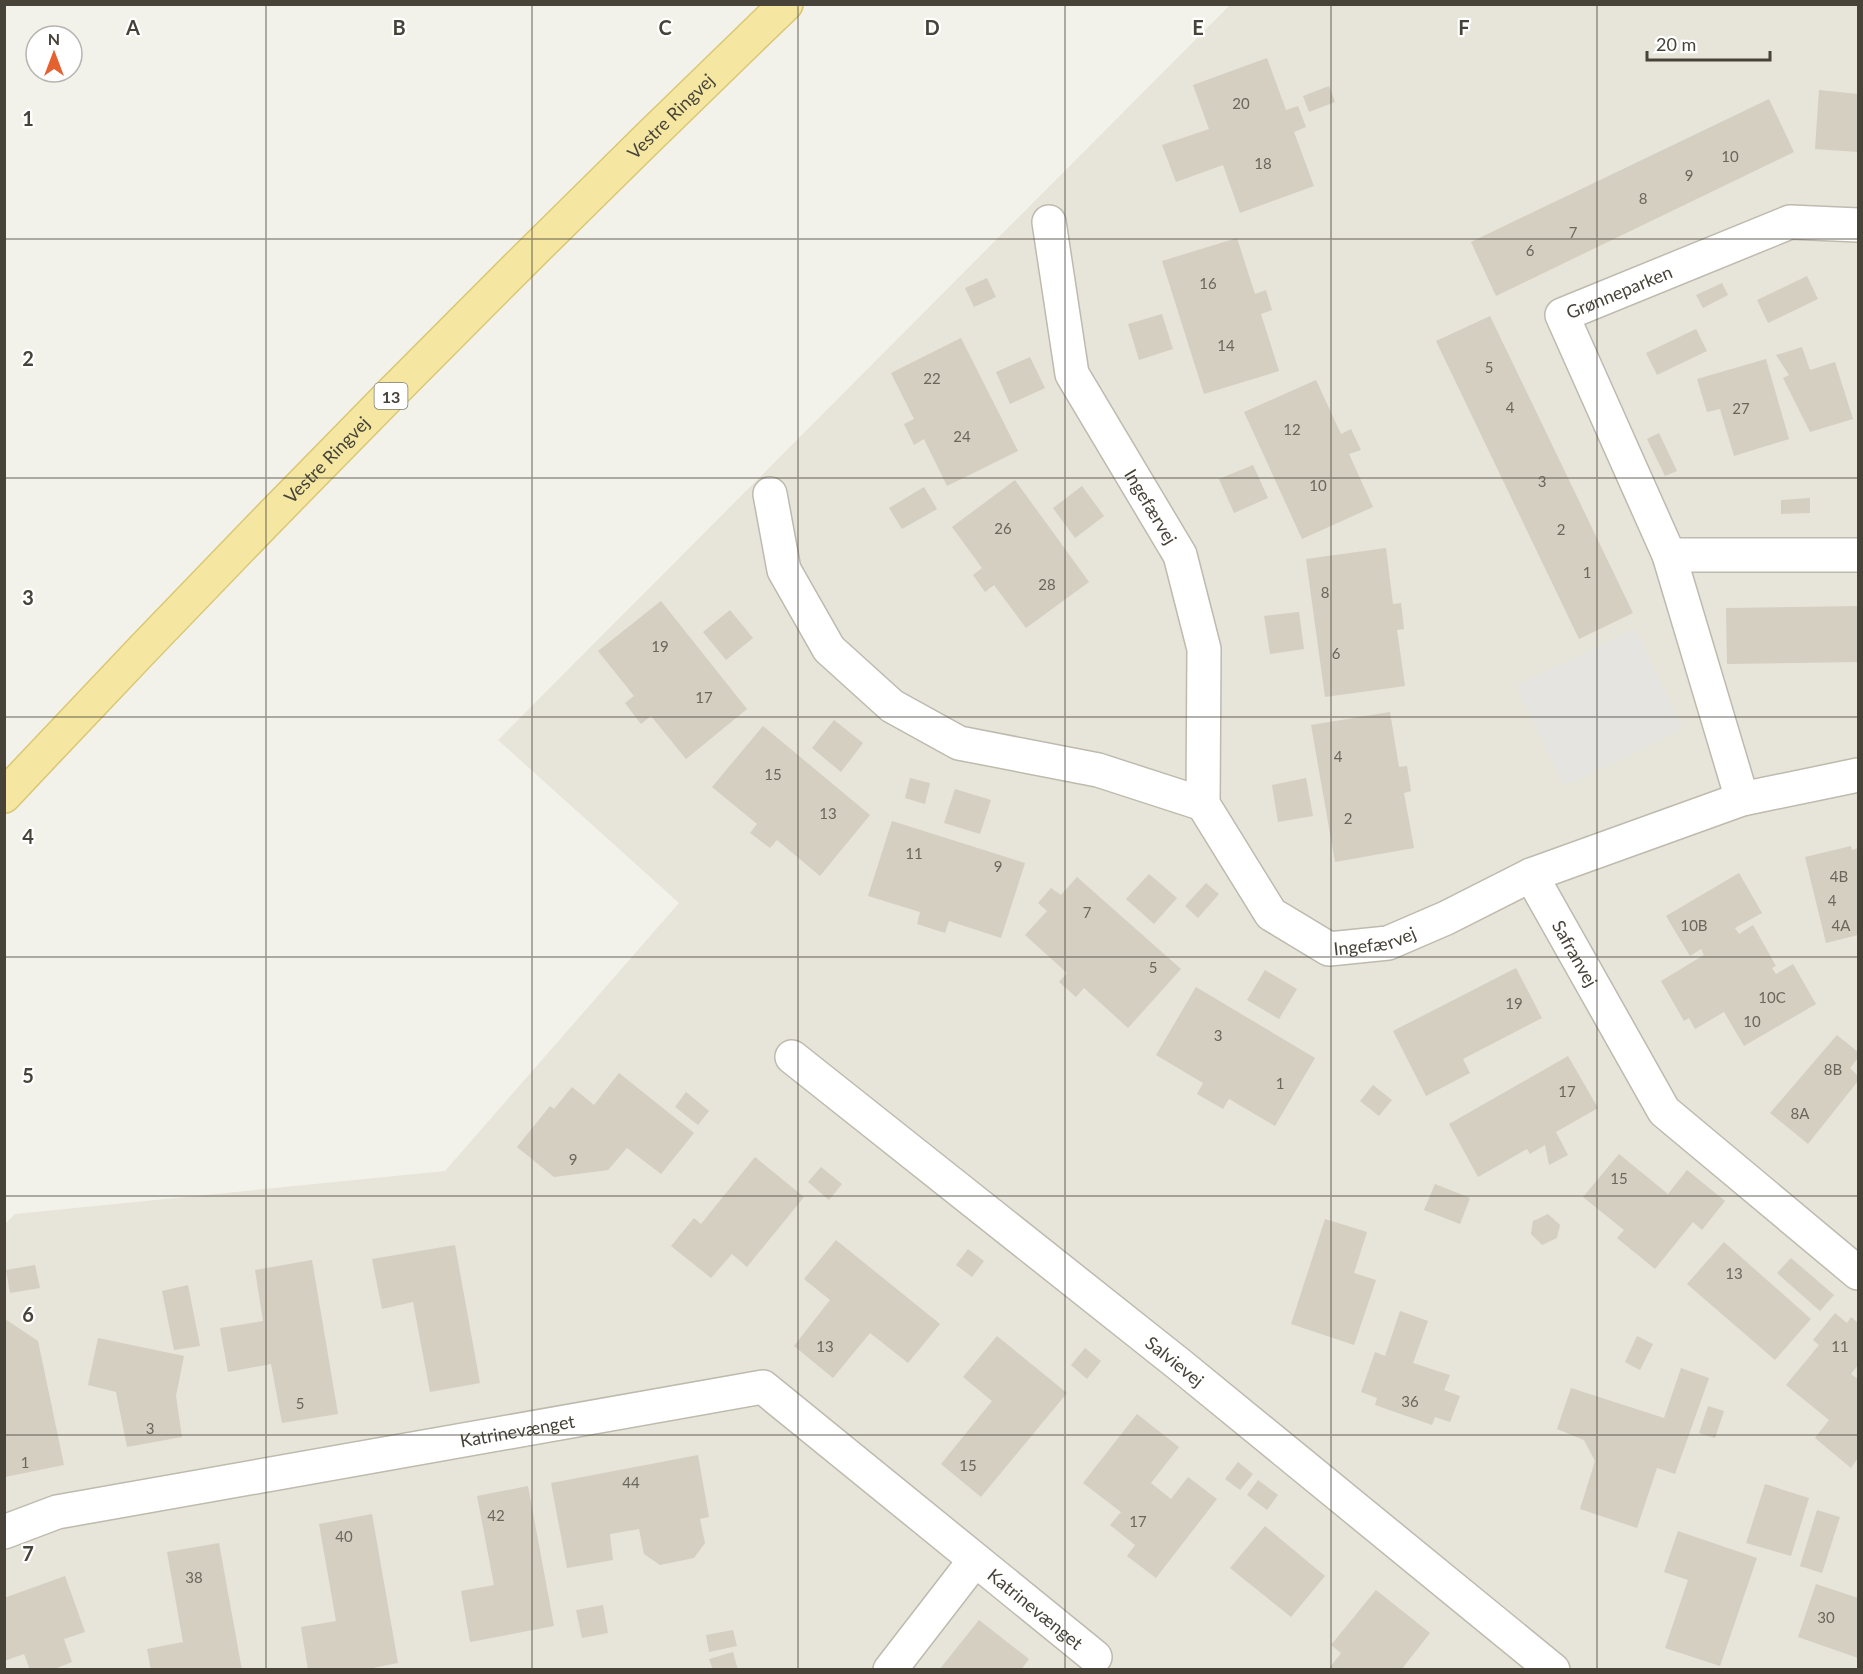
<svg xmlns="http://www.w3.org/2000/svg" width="1863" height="1674" font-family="Lato,sans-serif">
  <rect width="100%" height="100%" fill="#f3f2ea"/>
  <!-- residential -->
  <path fill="#e7e4d9" d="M1230,5h628v1664h-1853l-1,-444 11,-11 430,-43 234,-268 -181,-163z"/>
  <!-- parking -->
  <path fill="#e5e4e1" d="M1635,629l48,100 -119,57 -48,-100z"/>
  <!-- building -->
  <g fill="#d4cfc0">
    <path d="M1267,58l19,52 12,-4 8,21 -12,5 20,54 -74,27 -17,-48 -47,17 -14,-37 47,-16 -16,-44z"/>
    <path d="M1329,86l6,16 -26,10 -6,-16z"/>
    <path d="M1819,90l39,4v58l-43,-3z"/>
    <path d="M1769,99l25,53 -298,144 -25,-54z"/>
    <path d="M1237,238l18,56 11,-4 6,20 -11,4 18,57 -75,23 -42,-133z"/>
    <path d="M1807,276l11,23 -50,24 -11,-23z"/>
    <path d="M987,278l9,19 -22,10 -9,-19z"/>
    <path d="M1722,283l6,12 -25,13 -7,-13z"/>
    <path d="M1162,314l11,35 -34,11 -11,-36z"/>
    <path d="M1490,316l143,297 -54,26 -143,-298z"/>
    <path d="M1696,329l11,22 -50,24 -11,-22z"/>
    <path d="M961,338l57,113 -71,35 -23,-47 -10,6 -10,-21 10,-5 -23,-46z"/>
    <path d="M1802,347l8,23 25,-8 18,57 -43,13 -27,-54 6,-3 -13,-20z"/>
    <path d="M1030,357l15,31 -35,16 -14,-32z"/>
    <path d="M1766,359l23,80 -55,17 -14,-47 -13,3 -10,-33z"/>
    <path d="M1316,380l25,54 10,-5 10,21 -12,4 24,53 -71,32 -58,-127z"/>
    <path d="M1659,433l18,38 -12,5 -18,-37z"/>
    <path d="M1253,465l15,33 -34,15 -15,-34z"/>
    <path d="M1015,480l74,102 -63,46 -32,-43 -9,7 -12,-17 9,-7 -30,-41z"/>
    <path d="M1082,486l22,30 -29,22 -22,-30z"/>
    <path d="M924,487l13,22 -35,20 -13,-21z"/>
    <path d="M1810,498v15l-29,1v-14z"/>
    <path d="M1386,548l7,56 8,-1 3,26 -7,1 8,56 -80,11 -19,-138z"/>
    <path d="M661,601l86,108 -61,50 -35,-43 -10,8 -16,-21 9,-7 -36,-45z"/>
    <path d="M1858,606v56l-131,2 -1,-56z"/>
    <path d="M730,610l23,28 -27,22 -23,-28z"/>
    <path d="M1299,612l5,37 -34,5 -6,-38z"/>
    <path d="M1390,712l9,55 8,-1 4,25 -7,2 10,55 -79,14 -24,-137z"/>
    <path d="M834,720l29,23 -22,29 -29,-24z"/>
    <path d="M763,726l107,89 -50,61 -43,-36 -7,8 -20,-15 7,-9 -45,-37z"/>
    <path d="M910,778l20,5 -5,21 -20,-6z"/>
    <path d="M1306,778l7,38 -35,6 -6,-37z"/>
    <path d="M955,789l36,11 -11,34 -36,-11z"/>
    <path d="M892,821l133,42 -24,75 -52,-17 -4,12 -28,-9 3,-12 -52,-16z"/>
    <path d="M1851,846l1,4 6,-2v87l-32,8 -21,-86z"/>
    <path d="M1739,873l23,40 -27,15 4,6 14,-9 23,41 -4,2 4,6 17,-10 23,40 -72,42 -20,-34 -29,17 -6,-11 -5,3 -23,-40 43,-26 -3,-6 -11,7 -24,-40z"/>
    <path d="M1149,874l28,24 -23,26 -28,-25z"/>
    <path d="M1077,877l104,92 -53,59 -44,-40 -8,9 -17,-15 8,-9 -42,-38 22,-24 -9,-8 13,-15 10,7z"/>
    <path d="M1206,883l13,11 -21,24 -13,-12z"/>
    <path d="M1516,968l26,50 -79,41 7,14 -44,23 -33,-65z"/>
    <path d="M1265,970l32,19 -18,30 -32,-19z"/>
    <path d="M1196,987l119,71 -40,68 -46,-27 -6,10 -26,-15 6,-11 -47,-28z"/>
    <path d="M1837,1035l21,17v6l-8,10 8,8v5l-50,63 -38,-31z"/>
    <path d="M1568,1056l30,52 -42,24 12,23 -19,10 -4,-20 -15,9 -3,-5 -49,28 -29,-53z"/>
    <path d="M619,1073l75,60 -33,41 -34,-26 -19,22 -54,7 -37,-30 33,-41 4,3 18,-22 22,18z"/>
    <path d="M1373,1085l19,15 -13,16 -19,-15z"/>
    <path d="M686,1092l23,19 -11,14 -23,-18z"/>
    <path d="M1619,1154l49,40 19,-24 38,31 -23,29 -9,-8 -38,47 -38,-31 7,-8 -41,-33z"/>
    <path d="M755,1157l49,40 -57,70 -15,-13 -21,24 -40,-32 23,-28 7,6z"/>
    <path d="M821,1167l21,17 -13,16 -21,-18z"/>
    <path d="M1435,1184l35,14 -10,26 -36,-14z"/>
    <path d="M1548,1214l12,11 -3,13 -15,7 -11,-11 2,-13z"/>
    <path d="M1325,1219l42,13 -13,41 22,7 -22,65 -63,-21z"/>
    <path d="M836,1240l104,84 -32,39 -38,-30 -37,45 -39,-32 36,-46 -26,-21z"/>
    <path d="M1724,1242l87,77 -36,41 -88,-76z"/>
    <path d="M455,1245l25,138 -50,9 -17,-90 -31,7 -10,-50z"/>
    <path d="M968,1249l16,12 -12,16 -16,-12z"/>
    <path d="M1791,1258l43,37 -14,16 -43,-38z"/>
    <path d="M312,1260l26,154 -56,9 -11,-59 -43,8 -8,-44 43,-7 -8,-51z"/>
    <path d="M35,1265l5,23 -30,5 -4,-23z"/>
    <path d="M188,1285l12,61 -26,4 -12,-59z"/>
    <path d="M1400,1311l28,10 -15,42 37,12 -6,15 16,6 -10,26 -15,-5 -3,8 -57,-20 2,-7 -16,-6 14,-40 10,4z"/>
    <path d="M1835,1313l12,10 4,-6 7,6v42l-7,9 7,5v79l-7,10 -36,-30 14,-18 -43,-35 33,-40 -6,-5z"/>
    <path d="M5,1319l33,22 26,124 -59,12z"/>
    <path d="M997,1336l70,57 -86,104 -40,-33 51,-63 -29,-24z"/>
    <path d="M1637,1336l16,8 -13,26 -15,-8z"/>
    <path d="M98,1338l86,18 -8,40 6,41 -55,10 -11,-55 -28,-7z"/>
    <path d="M1085,1348l16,13 -14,18 -16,-14z"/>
    <path d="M1681,1368l28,10 -34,96 -18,-6 -20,60 -57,-19 15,-48 -11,-21 -27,-11 14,-41 93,30z"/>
    <path d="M1708,1406l16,5 -9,27 -16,-5z"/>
    <path d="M1137,1414l42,33 -28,36 20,16 17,-22 29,22 -61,79 -29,-22 8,-11 -25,-20 11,-13 -38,-29z"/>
    <path d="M698,1455l11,62 -9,2 5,24 -11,15 -34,7 -16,-11 -5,-25 -29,5 3,26 -46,8 -16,-85z"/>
    <path d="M1238,1462l15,12 -13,16 -15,-11z"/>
    <path d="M1258,1480l20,15 -11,15 -20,-15z"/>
    <path d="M1765,1484l44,14 -18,58 -45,-13z"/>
    <path d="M528,1486l26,140 -84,16 -9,-51 33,-6 -17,-89z"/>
    <path d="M1817,1510l23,7 -18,56 -22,-7z"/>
    <path d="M372,1514l26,149 -35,7h-55l-7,-43 35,-6 -17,-97z"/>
    <path d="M1265,1526l60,50 -34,41 -61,-49z"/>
    <path d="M1678,1531l79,27 -37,108 -55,-18 23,-68 -24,-8z"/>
    <path d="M219,1543l23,127h-91l-4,-21 36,-7 -16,-90z"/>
    <path d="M65,1576l20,56 -21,7 8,23 -20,8h-22l-6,-16 -20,7v-63z"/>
    <path d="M1816,1584l42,14v60l-60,-21z"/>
    <path d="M1376,1590l54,43 -29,37h-73l13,-17 -10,-8z"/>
    <path d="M603,1605l5,28 -26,5 -6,-28z"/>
    <path d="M979,1620l50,39 -8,11h-82z"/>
    <path d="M733,1630l4,16 -28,6 -3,-17z"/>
    <path d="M733,1652l5,18h-25l-4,-11z"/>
  </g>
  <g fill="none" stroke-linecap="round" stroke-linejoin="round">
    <defs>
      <g id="minor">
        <path id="s1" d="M1049,222l23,152 108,181 24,94 -1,155 68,110 58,35 59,-6 58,-25 85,-43 211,-76 116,-24"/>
        <path d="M770,494l14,76 45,79 63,57 67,37 139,27 105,34"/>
        <path d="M1669,555h189"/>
        <path id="s2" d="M1742,799l-73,-244 -107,-240 228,-93 68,3"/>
        <path id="s3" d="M1531,875l133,236 194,162"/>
        <path id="s4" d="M792,1057l388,308 373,305"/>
        <path id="s5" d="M4,1532l53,-20 706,-125 332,270"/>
        <path d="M890,1670l85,-110"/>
      </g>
      <g id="primary">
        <path id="s6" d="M4,796c254,-271 515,-535 782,-792"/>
      </g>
    </defs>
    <!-- minor casing -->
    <use href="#minor" stroke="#bebaad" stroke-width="36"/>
    <!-- primary casing -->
    <use href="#primary" stroke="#d9c773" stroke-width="36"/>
    <!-- minor -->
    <use href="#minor" stroke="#fff" stroke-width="33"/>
    <!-- primary -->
    <use href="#primary" stroke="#f5e7a2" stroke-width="33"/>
  </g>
  <!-- grid -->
  <path fill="none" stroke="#474339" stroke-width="1.5" stroke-opacity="0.55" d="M266,4v1666M532,4v1666M798,4v1666M1065,4v1666M1331,4v1666M1597,4v1666M4,239h1854M4,478h1854M4,717h1854M4,957h1854M4,1196h1854M4,1435h1854"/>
  <g text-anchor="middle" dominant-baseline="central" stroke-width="4.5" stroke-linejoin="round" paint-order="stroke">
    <!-- number labels -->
    <g font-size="15" fill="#6a665b">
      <text x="1241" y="103">20</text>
      <text x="1730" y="156">10</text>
      <text x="1263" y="163">18</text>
      <text x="1689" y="175">9</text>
      <text x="1643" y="198">8</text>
      <text x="1573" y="232">7</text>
      <text x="1530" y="250">6</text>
      <text x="1208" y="283">16</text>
      <text x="1226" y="345">14</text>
      <text x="1489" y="367">5</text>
      <text x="932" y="378">22</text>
      <text x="1510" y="407">4</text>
      <text x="1741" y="408">27</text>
      <text x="1292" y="429">12</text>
      <text x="962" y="436">24</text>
      <text x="1542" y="481">3</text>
      <text x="1318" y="485">10</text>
      <text x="1003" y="528">26</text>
      <text x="1561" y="529">2</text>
      <text x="1587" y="572">1</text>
      <text x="1047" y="584">28</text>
      <text x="1325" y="592">8</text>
      <text x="660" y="646">19</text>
      <text x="1336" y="653">6</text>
      <text x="704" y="697">17</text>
      <text x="1338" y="756">4</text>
      <text x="773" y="774">15</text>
      <text x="828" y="813">13</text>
      <text x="1348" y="818">2</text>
      <text x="914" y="853">11</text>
      <text x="998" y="866">9</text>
      <text x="1839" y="876">4B</text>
      <text x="1832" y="900">4</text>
      <text x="1087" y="912">7</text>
      <text x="1694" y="925">10B</text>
      <text x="1841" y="925">4A</text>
      <text x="1153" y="967">5</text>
      <text x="1772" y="997">10C</text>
      <text x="1514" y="1003">19</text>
      <text x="1752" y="1021">10</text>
      <text x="1218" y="1035">3</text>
      <text x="1833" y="1069">8B</text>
      <text x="1280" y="1083">1</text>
      <text x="1567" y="1091">17</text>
      <text x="1800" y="1113">8A</text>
      <text x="573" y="1159">9</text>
      <text x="1619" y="1178">15</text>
      <text x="1734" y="1273">13</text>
      <text x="825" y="1346">13</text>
      <text x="1840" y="1346">11</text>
      <text x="1410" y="1401">36</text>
      <text x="300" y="1403">5</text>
      <text x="150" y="1428">3</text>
      <text x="25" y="1462">1</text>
      <text x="968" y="1465">15</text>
      <text x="631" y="1482">44</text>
      <text x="496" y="1515">42</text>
      <text x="1138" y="1521">17</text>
      <text x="344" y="1536">40</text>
      <text x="194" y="1577">38</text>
      <text x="1826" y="1617">30</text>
    </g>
    <!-- shield labels -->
    <rect fill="#fff" stroke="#7e7b74" stroke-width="1.5" x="374.5" y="383" width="33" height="26" rx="4.5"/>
    <g font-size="16" font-weight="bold" fill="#474339">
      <text x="391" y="396">13</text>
    </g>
    <!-- street labels -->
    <g font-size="18" fill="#474339" stroke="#fff">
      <text stroke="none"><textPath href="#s6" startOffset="952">Vestre Ringvej</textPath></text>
      <text stroke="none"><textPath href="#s2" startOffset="579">Grønneparken</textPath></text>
      <text stroke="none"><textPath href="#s6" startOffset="466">Vestre Ringvej</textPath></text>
      <text stroke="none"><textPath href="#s1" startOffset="308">Ingefærvej</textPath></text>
      <text stroke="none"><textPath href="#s1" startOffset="860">Ingefærvej</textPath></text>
      <text stroke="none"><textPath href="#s3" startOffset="90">Safranvej</textPath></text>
      <text stroke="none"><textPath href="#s4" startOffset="489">Salvievej</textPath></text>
      <text stroke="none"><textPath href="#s5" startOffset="524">Katrinevænget</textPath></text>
      <text stroke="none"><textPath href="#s5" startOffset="1125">Katrinevænget</textPath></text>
    </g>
  </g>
  <g font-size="20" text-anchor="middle" font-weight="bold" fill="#474339" stroke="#fff" stroke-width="4.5" stroke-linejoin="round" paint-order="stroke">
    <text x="133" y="35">A</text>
    <text x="399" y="35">B</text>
    <text x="665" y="35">C</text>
    <text x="932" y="35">D</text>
    <text x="1198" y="35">E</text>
    <text x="1464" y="35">F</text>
    <text x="28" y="126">1</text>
    <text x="28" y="366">2</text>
    <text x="28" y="605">3</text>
    <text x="28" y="844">4</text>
    <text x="28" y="1083">5</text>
    <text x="28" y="1322">6</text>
    <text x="28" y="1561">7</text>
  </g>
  <!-- border -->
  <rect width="1863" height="1674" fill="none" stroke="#474339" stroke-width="12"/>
  <!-- north arrow -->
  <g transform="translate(54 54)"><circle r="28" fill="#ffffff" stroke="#b5b4b0" stroke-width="1.5"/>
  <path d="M0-4.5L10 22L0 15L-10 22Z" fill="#e5612f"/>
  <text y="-9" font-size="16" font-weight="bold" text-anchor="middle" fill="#474339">N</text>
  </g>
  <!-- scale -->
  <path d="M1647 51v9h123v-9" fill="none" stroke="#474339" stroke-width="3"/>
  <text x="1656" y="51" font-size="18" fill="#474339" stroke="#ffffff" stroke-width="4.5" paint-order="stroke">20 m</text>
</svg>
